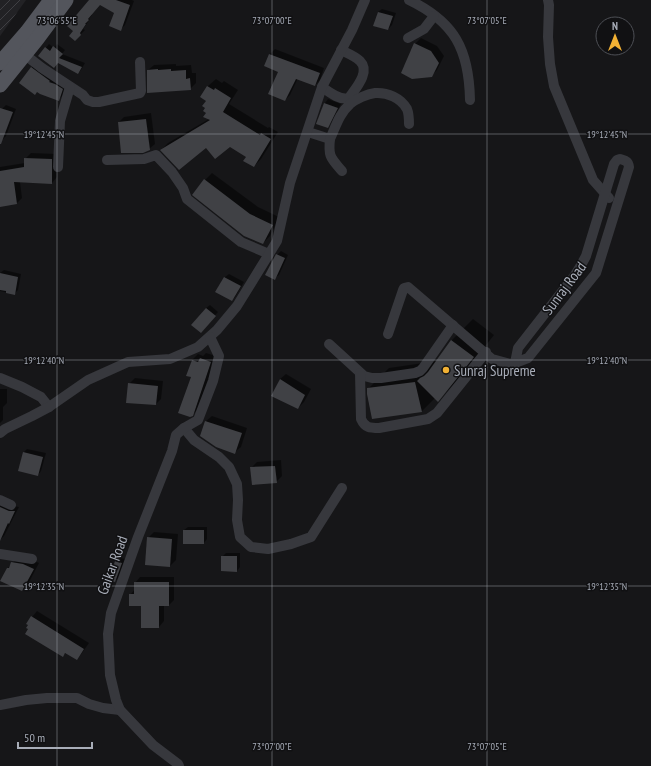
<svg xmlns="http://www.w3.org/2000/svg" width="651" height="766" font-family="'PT Sans Narrow',sans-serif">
  <defs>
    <pattern id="industrial-furrows" width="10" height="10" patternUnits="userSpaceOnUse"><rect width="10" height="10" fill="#222225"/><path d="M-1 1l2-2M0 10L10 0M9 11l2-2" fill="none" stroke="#3f3f43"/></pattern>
  </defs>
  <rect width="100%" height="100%" fill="#161618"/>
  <!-- industrial -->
  <path fill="url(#industrial-furrows)" d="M0,0h26l-26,36z"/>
  <!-- shadow -->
  <g fill="#0007">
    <path d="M92,0h40l2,1 -9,24 -5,5 -5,-17 -15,-9 -9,10 1,1 -3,4h1l-7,10 2,1 -5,5 -6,-4z"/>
    <path d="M382,9l14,4 -4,12 -4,4 -10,-17z"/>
    <path d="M421,38l16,8 7,10 -7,14 -6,6 -16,-32z"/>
    <path d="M49,44l5,4 3,-4 8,6 -3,4 23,9 -4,7 -3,3 -19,-11 -20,-6z"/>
    <path d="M275,49l49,19 -4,12 -5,5 -17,-7 -8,17 -5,5 -6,-29 -14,-5 5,-12z"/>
    <path d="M37,63l30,21 -3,10 -5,5 -21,-8 -7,-23z"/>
    <path d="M176,64v2l15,-1 1,8h4v10l-6,6 -42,-19 6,-5z"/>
    <path d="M216,79l6,4 2,-2 14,9 -9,14 39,24 1,-1 9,5 -17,27 -7,7 -7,-9 -17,-11h-24l-45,4 7,-7 41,-24 -2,-7v-12l-5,-3 6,-11z"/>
    <path d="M328,99l13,5 -10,19 -4,4 -9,-3 7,-21z"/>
    <path d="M6,105l10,4 -10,27 -4,4 -2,-1v-24l2,-6z"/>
    <path d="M151,113l4,31 -6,5 -30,-27 5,-5z"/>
    <path d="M31,153l26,1v23l-5,6 -32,-1 2,16 -5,5 -17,3v-39l25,-4v-4z"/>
    <path d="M212,173l46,34 21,10 -9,19 -7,7 -58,-63z"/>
    <path d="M281,251l7,4 -9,20 -4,3 2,-23z"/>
    <path d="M4,270l17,4 -3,16 -4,4 -14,-3v-18z"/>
    <path d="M229,274l15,8 -9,15 -3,3 -15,-9 8,-14z"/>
    <path d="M210,305l8,7 -14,16 2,-20z"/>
    <path d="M473,319l21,16 -35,44 -21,21 -3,-2 -13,13 -50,7 -4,-29 21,-21 48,-7 15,-21z"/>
    <path d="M206,353l10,3 -18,53 -6,6v-38l-4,-2 4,-15 6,-6 5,2z"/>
    <path d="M286,374l25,15 -7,13 -6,6 -25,-12 7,-17z"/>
    <path d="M135,378l28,3 -2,18 -5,5 -27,-20z"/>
    <path d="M0,389h7v14l-4,4v13l-3,3z"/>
    <path d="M212,416l35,12 -6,19 -6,5 -29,-31z"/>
    <path d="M27,449l19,4 -5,18 -3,4 -14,-23z"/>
    <path d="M281,460l1,16 -6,6 -25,-14 6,-6z"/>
    <path d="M0,499l14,7 5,1 -15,29 -4,4z"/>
    <path d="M188,527h19v12l-3,4 -20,-13z"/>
    <path d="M154,532l24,2 -2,26 -6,6 -22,-28z"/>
    <path d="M226,553h14v14l-3,4 -15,-14z"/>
    <path d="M18,557l14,3 7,3 -11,21 -6,6 -14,-22z"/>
    <path d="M120,558l5,1 -7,19 -3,3 1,-20z"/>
    <path d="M140,577h34v23l-5,5h-5v16l-5,6h-17v-22l-12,-10 5,-6v-6z"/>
    <path d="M37,611l52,32 -7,10 -5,6 -11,-6 -4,3 -33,-27 3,-12z"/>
  </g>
  <!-- building -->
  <g fill="#404145">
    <path d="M89,0h27l14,5 -9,26 -12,-5 5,-13 -14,-8 -12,14 1,1 -4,4h1l-6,9 1,2 -6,6 -6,-5 4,-5 -6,-5z"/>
    <path d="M378,12l15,4 -5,14 -15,-4z"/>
    <path d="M414,43l17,8 8,12 -7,14 -20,2 -11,-6z"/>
    <path d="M53,46l10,8 -4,4 23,9 -4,7 -20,-11 -4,5 -16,-12 7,-9 5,4z"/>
    <path d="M269,54l51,19 -5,13 -19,-7 -11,22 -17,-7 10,-22 -14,-6z"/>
    <path d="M31,67l19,14 -1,1 6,2 8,5 -4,12 -19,-7 -3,-2 -2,3 -16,-12z"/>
    <path d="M158,69v1l13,-1v2l15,-1v9l4,-1 1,12 -44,3v-23z"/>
    <path d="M207,86l7,4 1,-2 16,10 -8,14 37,23 1,-2 10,6 -17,28 -11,-6 3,-4 -16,-10 -15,12 -9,-11 -27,22 -19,-20 50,-30 -7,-3 3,-4 -3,-2 2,-3 -3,-2 4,-5 -6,-4z"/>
    <path d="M324,103l14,5 -10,20 -12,-4z"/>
    <path d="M0,108l13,4 -12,32h-1z"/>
    <path d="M146,119l4,31 -7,3h-22l-3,-31z"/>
    <path d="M24,158l28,1v25l-38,-2 3,22 -17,3v-36l24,-4z"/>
    <path d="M204,179l46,35 23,11 -10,19 -19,-8 -52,-41z"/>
    <path d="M276,254l9,4 -10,22 -10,-5z"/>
    <path d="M0,273l18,4 -3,18 -9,-2v-2l-6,-1z"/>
    <path d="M224,277l17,9 -9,15 -17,-9z"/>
    <path d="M206,308l10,8 -15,17 -10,-8z"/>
    <path d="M451,340l23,17 -36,45 -21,-21 3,-3 4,-2 4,-4z"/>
    <path d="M200,358l11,4 -18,54 -3,1 -12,-4 13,-36 -5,-1 6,-16 6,2z"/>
    <path d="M280,379l25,16 -7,14 -27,-13z"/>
    <path d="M415,382l7,30 -50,7 -5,-25v-6z"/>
    <path d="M128,383l30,3 -2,19 -30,-2z"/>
    <path d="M205,421l37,12 -7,21 -19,-7 -16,-11z"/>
    <path d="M23,452l20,5 -5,19 -20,-5z"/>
    <path d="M275,466l2,17 -25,2 -2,-18z"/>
    <path d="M0,507l9,4h6l-6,13 -1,-1 -8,18z"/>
    <rect x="183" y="530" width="21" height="14"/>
    <path d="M147,537l25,2 -2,28 -25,-2z"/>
    <path d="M221,556h16v16l-16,-1z"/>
    <path d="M115,561l7,2 -7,19 -6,-2z"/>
    <path d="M11,562l12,2 11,5 -12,22 -22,-10 7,-13h2z"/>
    <path d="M134,582h35v24h-10v22h-18v-22h-12v-12h5z"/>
    <path d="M31,616l53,33 -7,11 -12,-7 -2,4 -38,-23 3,-5 -2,-1 2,-3 -2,-1z"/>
  </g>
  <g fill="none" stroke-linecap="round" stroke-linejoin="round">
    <!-- minor -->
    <g stroke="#37383d" stroke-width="10">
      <path d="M409,0c46,22 60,50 61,100"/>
      <path d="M548,0l1,5 -1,32 2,27 4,22 39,94 16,18"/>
      <path d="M408,38l16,-9 10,-13"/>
      <path d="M24,54l18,14 41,27 4,5 6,2h6l41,-9 1,-2 -1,-29"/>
      <path d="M322,87c7,5 18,14 27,11 6,-9 22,-26 11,-37 -5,-5 -13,-8 -19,-11"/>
      <path d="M308,132l22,7c6,-13 9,-25 20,-35 6,-5 17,-10 25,-11 12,-1 26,5 32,16 2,5 2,9 2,15"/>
      <path d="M330,139c-2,18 1,19 12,32"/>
      <path d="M620,159c6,2 8,2 9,8l-33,106 -68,85 -13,5 3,-15 57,-73 5,-8 6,-11 28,-92 3,-4z"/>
      <path d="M107,160l37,-1 12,-4 16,17 11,16 4,11 54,43 28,12"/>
      <path d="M58,167l2,-46 10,-34"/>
      <path d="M388,334l15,-44 1,-2 4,-1 84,72 18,5 5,-1"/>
      <path d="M329,344l35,32 8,2h9l34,-5 5,-2 3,-3 30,-43"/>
      <path d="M360,373l1,46c4,9 9,9 18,9l49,-9 9,-6 49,-61"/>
      <path d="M0,378l22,9 19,10 8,10"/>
      <path d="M184,428l10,12 25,17 10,10 8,17 1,16 -1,20 3,17 11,10 17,2 23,-5 20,-7 31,-49"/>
      <path d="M0,433l5,-4 27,-13 17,-9 39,-27 40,-18 42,-3 28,-12 19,-17 20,-24 40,-65 13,-58 32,-96 30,-57 13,-30"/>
      <path d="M0,500l11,5"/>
      <path d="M0,554l32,5"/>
      <path d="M0,705l26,-5 21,-2h30l12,6 14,4 17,2"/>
      <path d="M179,766l-1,-2 -25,-19 -33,-35 -4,-10 -6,-25 -2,-41 3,-21 27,-76 34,-86 4,-16 8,-7 14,-8 15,-39 6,-25 -9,-19"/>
    </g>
    <!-- primary -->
    <g stroke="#53555c" stroke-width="15">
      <path d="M0,63l27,-31 24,-32"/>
      <path d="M0,85l37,-46 29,-39"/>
    </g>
  </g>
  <!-- ticks -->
  <path fill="none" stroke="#a8adb8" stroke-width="1" stroke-opacity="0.45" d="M57,0v766M272,0v766M487,0v766M0,134h651M0,360h651M0,586h651"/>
  <!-- markers -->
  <circle fill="#f2b134" stroke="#111113" stroke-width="1.5" cx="446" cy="370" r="4"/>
  <g text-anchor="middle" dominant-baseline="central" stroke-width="3" stroke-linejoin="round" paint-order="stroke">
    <!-- street labels -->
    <g font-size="15" fill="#a8adb8" stroke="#111113">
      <text transform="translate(564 288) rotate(-53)">Sunraj Road</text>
      <text transform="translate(112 565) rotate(-70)">Gaikar Road</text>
    </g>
    <!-- poi labels -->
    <g font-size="15" fill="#a8adb8" stroke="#111113" text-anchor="start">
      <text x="454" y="370">Sunraj Supreme</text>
    </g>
  </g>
  <g font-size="10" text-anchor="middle" fill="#a8adb8" stroke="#111113" stroke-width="3" stroke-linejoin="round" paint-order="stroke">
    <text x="57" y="24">73°06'55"E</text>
    <text x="272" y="24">73°07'00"E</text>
    <text x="487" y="24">73°07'05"E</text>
    <text x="44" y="138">19°12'45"N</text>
    <text x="607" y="138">19°12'45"N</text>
    <text x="44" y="364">19°12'40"N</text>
    <text x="607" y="364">19°12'40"N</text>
    <text x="44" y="590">19°12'35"N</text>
    <text x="607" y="590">19°12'35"N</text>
    <text x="272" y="750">73°07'00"E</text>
    <text x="487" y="750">73°07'05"E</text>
  </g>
  <!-- north arrow -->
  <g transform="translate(615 36)"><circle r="19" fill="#111113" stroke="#4d4f55"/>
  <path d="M0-3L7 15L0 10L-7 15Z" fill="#f2b134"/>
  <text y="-6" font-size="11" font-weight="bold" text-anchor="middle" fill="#a8adb8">N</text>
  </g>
  <!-- scale -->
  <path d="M18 742v6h74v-6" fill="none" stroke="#a8adb8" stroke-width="2"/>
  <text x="24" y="742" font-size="12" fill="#a8adb8" stroke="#111113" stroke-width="3" paint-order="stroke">50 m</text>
</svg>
